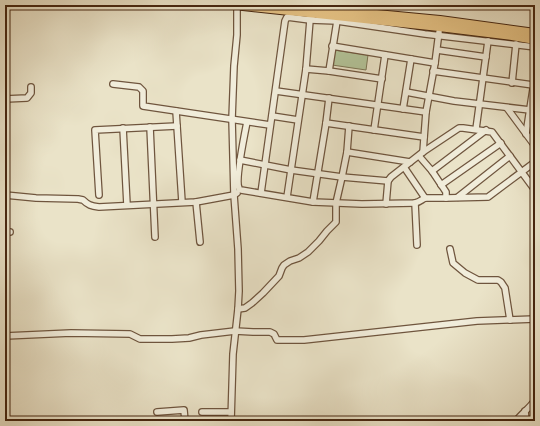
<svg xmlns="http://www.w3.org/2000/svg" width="540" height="426" font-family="Vollkorn,serif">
  <rect width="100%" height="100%" fill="#eae3c8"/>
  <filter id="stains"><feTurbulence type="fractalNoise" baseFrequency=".005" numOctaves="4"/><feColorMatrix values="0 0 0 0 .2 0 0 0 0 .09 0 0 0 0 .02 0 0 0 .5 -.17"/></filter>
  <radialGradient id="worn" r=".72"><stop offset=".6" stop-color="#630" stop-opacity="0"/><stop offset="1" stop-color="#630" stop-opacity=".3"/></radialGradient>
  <!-- green -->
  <path fill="#b3c499" stroke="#7c7554" d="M334,50l34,5 -2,15 -34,-5z"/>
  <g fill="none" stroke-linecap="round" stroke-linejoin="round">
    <defs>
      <g id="minor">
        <path d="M332,46l103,17"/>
        <path d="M437,50l49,7"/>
        <path d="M306,69l23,2 53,8"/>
        <path d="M329,71l8,-50"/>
        <path d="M433,71l100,14"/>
        <path d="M512,83l4,-39"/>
        <path d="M113,84l26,3 4,4v15l127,19"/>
        <path d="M276,91l150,21"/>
        <path d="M406,92l48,9 76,9"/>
        <path d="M5,99l22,-1 4,-5v-6"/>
        <path d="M507,108l28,38"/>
        <path d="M403,109l8,-50"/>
        <path d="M176,111l6,91"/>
        <path d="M272,116l26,4"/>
        <path d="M247,122c-2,10 -12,59 -8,66 0,1 1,2 2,2l72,12 49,2 53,-1c5,-1 6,-3 10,-5l-21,-31"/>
        <path d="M326,123l98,14"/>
        <path d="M150,127l5,110"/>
        <path d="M123,128l4,77"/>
        <path d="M476,129l12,-88"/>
        <path d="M374,130l11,-75"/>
        <path d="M526,134l9,-58"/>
        <path d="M347,152l63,10"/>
        <path d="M423,152l3,-40 9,-49 4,-31"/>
        <path d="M419,156l13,15 14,21v6h-21"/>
        <path d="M240,160l51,10 51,7 46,4"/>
        <path d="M432,171l54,-41"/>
        <path d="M441,185l60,-42"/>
        <path d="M261,193l24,-172 2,-4 23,3 27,1 88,13 110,13"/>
        <path d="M5,195l31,3 42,1 5,1c5,5 8,6 16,7l97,-5 38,-7 3,-2"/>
        <path d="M99,195l-4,-65 82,-4"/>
        <path d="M287,197l19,-128 4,-49 2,-3"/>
        <path d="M458,197l52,-41"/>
        <path d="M446,198l42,-1 47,-35"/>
        <path d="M196,202l4,40"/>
        <path d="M313,202l13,-79 3,-25"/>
        <path d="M415,203l2,42"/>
        <path d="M386,204l2,-23 3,-4 32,-25 36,-24h4l29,4 43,58"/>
        <path d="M5,232h5"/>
        <path d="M450,249l3,14 12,10 13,7h20l3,2 4,6 5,32"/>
        <path d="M238,309l7,-1 7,-5 11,-10 16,-17 3,-8 2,-3 6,-4 9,-3 9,-6 11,-11 8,-10 9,-9v-19l6,-26 5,-25 2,-26"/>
        <path d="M5,336l66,-3 59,1 10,5h32l17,-1 12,-3 34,-4 18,1h17l4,2 3,6h27l173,-19 58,-2"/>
        <path d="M525,411l1,10"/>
        <path d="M157,412l27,-2 1,11"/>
        <path d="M202,412h29"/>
        <path d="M231,421l2,-67 5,-45 1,-18 -1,-42 -4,-54 -2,-76 2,-53 3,-31v-30"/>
        <path d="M516,421c6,-8 14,-13 19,-21"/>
      </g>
      <g id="primary">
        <path d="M234,5l205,22 73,9 23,4"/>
        <path d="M313,8l127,12 95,13"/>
      </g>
    </defs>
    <!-- minor casing -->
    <use href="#minor" stroke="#6f553e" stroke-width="8"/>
    <!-- primary casing -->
    <use href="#primary" stroke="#462610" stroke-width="10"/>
    <!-- minor -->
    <use href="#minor" stroke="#f1eddb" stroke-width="5.5"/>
    <!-- primary -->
    <use href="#primary" stroke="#e5c284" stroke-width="8"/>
  </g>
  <!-- margin -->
  <rect width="540" height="426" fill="none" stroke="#eae3c8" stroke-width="20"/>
  <rect x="6" y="6" width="528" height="414" fill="none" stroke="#462610" stroke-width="2"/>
  <rect x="10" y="10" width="520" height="406" fill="none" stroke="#462610"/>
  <rect width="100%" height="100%" filter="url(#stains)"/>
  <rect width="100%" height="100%" fill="url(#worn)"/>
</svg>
